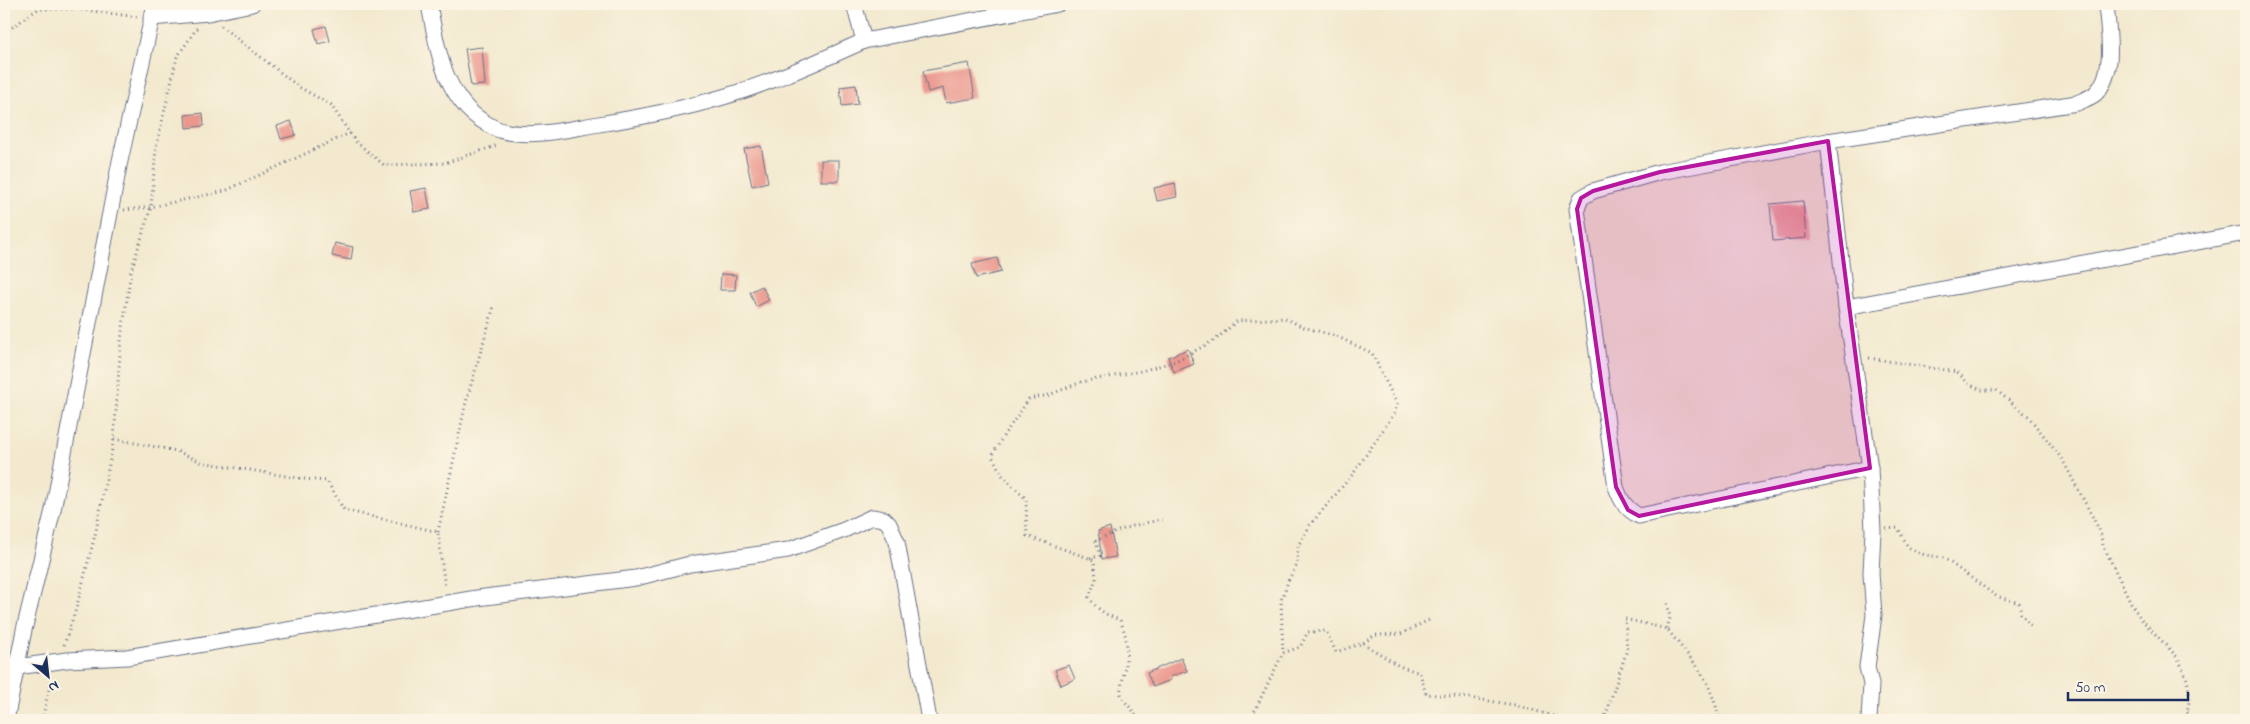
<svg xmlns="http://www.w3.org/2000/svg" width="2250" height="724" font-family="'Indie Flower',sans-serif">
  <rect width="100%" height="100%" fill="#fcf5e5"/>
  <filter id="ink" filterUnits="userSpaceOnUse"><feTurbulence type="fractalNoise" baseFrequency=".02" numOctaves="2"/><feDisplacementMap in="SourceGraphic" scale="10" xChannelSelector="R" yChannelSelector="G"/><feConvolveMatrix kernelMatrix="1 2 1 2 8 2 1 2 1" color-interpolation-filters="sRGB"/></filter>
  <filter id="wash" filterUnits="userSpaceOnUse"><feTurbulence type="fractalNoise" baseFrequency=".0096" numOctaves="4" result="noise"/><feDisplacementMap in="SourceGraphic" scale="20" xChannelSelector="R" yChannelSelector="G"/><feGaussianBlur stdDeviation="1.12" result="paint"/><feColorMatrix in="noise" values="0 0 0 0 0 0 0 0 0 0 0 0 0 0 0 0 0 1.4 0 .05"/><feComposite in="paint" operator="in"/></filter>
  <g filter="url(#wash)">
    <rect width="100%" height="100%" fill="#f3e9cf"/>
    <g id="blocks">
      <!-- building -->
      <g fill="#eb978d">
        <path d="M326,26l4,15 -12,3 -4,-15z"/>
        <path d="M482,47l3,38 -14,1 -6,-37z"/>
        <path d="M969,63l6,35 -29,5 -3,-15 -15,4 -5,-21z"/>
        <path d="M856,85l2,19 -16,2 -2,-19z"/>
        <path d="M203,113l1,13 -18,2 -1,-13z"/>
        <path d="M291,121l5,14 -15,4 -4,-13z"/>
        <path d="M761,146l7,36 -16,4 -8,-37z"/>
        <rect x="821" y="160" width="18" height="21"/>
        <path d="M1175,183l2,14 -20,4 -3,-13z"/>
        <path d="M426,188l4,21 -16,3 -4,-21z"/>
        <path d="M1803,201l3,37 -33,3 -3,-37z"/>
        <path d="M335,243l18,4 -2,13 -19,-4z"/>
        <path d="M997,258l4,14 -25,6 -4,-14z"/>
        <path d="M721,274l15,1 -1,15h-15z"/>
        <path d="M762,286l7,14 -13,7 -6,-15z"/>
        <path d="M1188,349l6,15 -20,8 -6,-15z"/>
        <path d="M1110,527l6,30 -14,2 -4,-28z"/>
        <path d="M1181,658l6,13 -17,6 1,3 -18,7 -6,-14z"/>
        <path d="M1069,665l6,14 -14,6 -6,-15z"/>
      </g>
    </g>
  </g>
  <g filter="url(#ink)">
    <use href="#blocks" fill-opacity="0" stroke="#677086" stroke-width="1"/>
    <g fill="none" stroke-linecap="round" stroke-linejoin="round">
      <defs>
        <g id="street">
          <path d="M429,4c7,39 13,82 44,110 7,6 21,15 30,17 28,7 62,-1 90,-6 44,-7 87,-15 130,-28 48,-14 94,-35 141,-56"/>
          <path d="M854,4l10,37 194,-37"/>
          <path d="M151,18l57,-5 44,-9"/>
          <path d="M1828,141l-168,31 -67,19 -12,7 -4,11 39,278c5,14 10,22 23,29l231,-48"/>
          <path d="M1846,307l400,-74"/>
          <path d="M17,667l50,-7 60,-3 350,-59 159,-20 54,-14 98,-14 56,-20 28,-13 12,2 5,5 8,18 32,178"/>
          <path d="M6,720l18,-90 29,-120 67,-349 35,-157"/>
          <path d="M1869,720l2,-36 -4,-17 7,-52 -3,-42 2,-42 -3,-63 -24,-161 -18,-166 249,-38c6,-3 13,-5 18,-9 22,-21 13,-63 11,-90"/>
        </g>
      </defs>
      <!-- street casing -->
      <use href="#street" stroke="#677086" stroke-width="17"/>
      <!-- path -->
      <g stroke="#677086" stroke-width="3" stroke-dasharray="1 4" stroke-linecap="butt">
        <path d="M221,26l78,61 32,18 24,36 29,24 61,-2 53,-18"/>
        <path d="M4,33l34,-24h39l61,8"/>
        <path d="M124,210l27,-3 74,-16 125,-58"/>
        <path d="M1869,358l88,14 12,12 12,6h15l32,26 34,43 37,70 4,16 29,60 9,14 37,39 9,21 3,18 -3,15 7,8"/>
        <path d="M114,439l63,12 24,11 103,17 23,2 17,29 94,22 7,56"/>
        <path d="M1886,529l12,-1 10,19 13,7 23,4 52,38 23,7 2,10 12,15"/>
        <path d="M438,532l28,-130 28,-96"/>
        <path d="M1090,558l10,-2 -4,-15c21,-11 43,-18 66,-21"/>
        <path d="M1667,629l3,-11 -3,-17"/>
        <path d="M1363,643l36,23 21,7 6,21 37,3 52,8 52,15"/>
        <path d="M64,645l12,-36 20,-78 18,-92 7,-99 10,-69 20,-64 5,-59 21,-91 20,-29"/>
        <path d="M42,720l10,-43"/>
        <path d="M1137,720c-2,-11 -12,-15 -16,-26 -1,-5 1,-11 2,-16 4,-23 7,-35 -3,-58 -14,-5 -23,-10 -31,-23l7,-18 -2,-19 -67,-24 -1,-37 -24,-24 -10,-19 12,-21 25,-36 20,-4 32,-13 60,-11 35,-10 39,-21 22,-19 48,-3 18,9 33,9 36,17 25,51 -3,10 -41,60 -43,51 -12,21 -1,19 -8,14 -8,21 2,53"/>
        <path d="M1250,720l33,-67 17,-6 8,-15 18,-1 10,21 27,-9 12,-8 26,-1 28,-14"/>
        <path d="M1604,720l23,-70 -2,-31 42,10 29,36 12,19 13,36"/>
      </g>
      <!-- street -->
      <use href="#street" stroke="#fff" stroke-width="15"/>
    </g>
  </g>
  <!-- marked area -->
  <path fill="#b5179e" fill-opacity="0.2" stroke="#b5179e" stroke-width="4" stroke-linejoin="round" d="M1828,141l42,327 -231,48 -11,-6 -12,-23 -39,-278 4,-11 12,-7 67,-19z"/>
  <!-- margin -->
  <rect width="2250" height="724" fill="none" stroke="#fcf5e5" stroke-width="20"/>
  <!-- north arrow -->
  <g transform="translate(48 676) rotate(152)" stroke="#fcf5e5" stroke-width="4" paint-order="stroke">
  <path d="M0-4L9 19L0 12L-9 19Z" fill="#1b2f5e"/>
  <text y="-8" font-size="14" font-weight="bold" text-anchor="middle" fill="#1b2f5e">N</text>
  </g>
  <!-- scale -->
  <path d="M2068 692v8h120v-8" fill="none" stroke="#1b2f5e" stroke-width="2.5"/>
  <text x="2075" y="692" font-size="15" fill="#1b2f5e" stroke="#fcf5e5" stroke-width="4" paint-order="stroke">50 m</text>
</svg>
